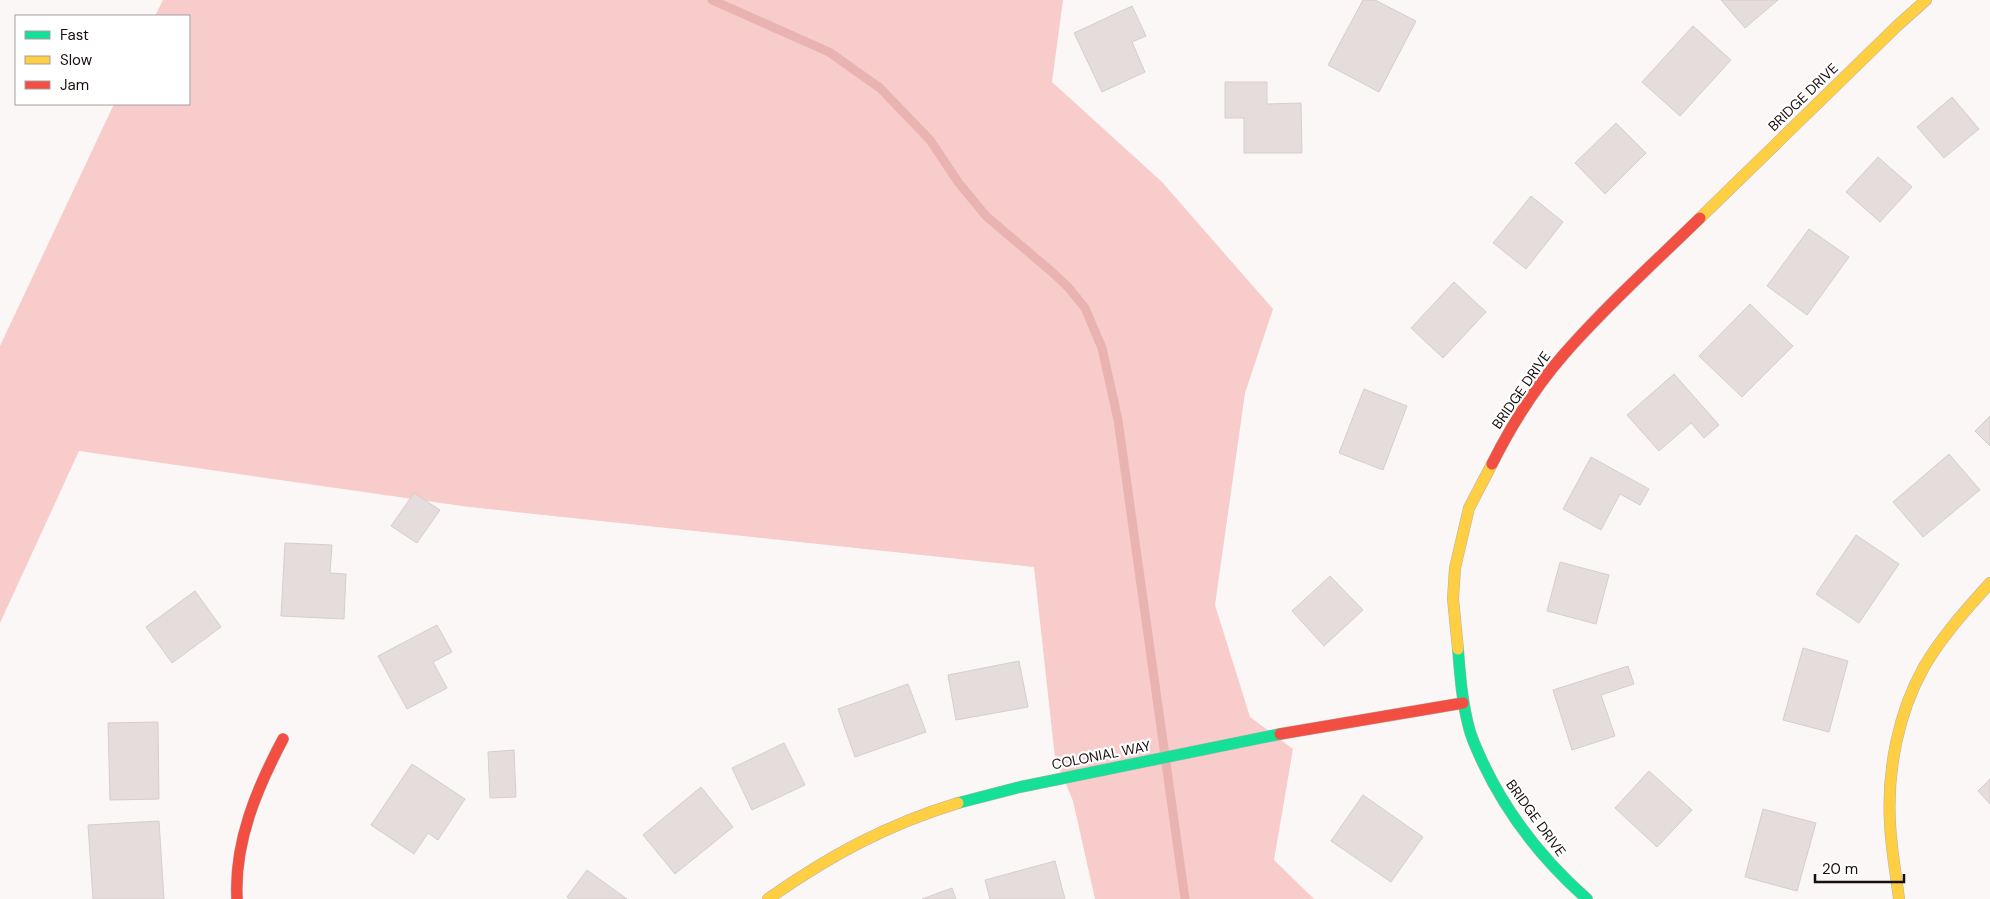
<svg xmlns="http://www.w3.org/2000/svg" width="1990" height="899" font-family="'DM Sans',sans-serif">
  <rect width="100%" height="100%" fill="#fbf7f6"/>
  <!-- forest -->
  <path fill="#f7ccca" d="M163,0h900l-11,82 110,100 111,127 -28,84 -30,212 35,112 43,32 -19,111 40,39h-219l-22,-98 -18,-43 -21,-191 -565,-60 -390,-56 -79,172v-277l114,-242h75v-88h-34z"/>
  <g fill="none" stroke-linecap="round" stroke-linejoin="round">
    <!-- stream -->
    <path stroke="#e8b3b1" stroke-width="9" d="M712,0l117,52 51,36 50,52 28,42 28,34 66,56 16,15 17,21 17,40 16,72 67,479"/>
  </g>
  <!-- building -->
  <g fill="#e5dddc" stroke="#d6cece">
    <path d="M1363,0h12l41,21 -37,71 -51,-27z"/>
    <path d="M1721,0h57l-33,28z"/>
    <path d="M1132,6l14,30 -14,6 13,30 -43,20 -28,-59z"/>
    <path d="M1693,26l38,34 -51,56 -38,-34z"/>
    <path d="M1225,82h42v22l34,-1 1,50h-58v-35h-19z"/>
    <path d="M1952,97l27,32 -35,29 -27,-31z"/>
    <path d="M1616,123l30,30 -41,41 -30,-31z"/>
    <path d="M1878,157l34,30 -32,35 -34,-30z"/>
    <path d="M1531,196l32,26 -37,47 -33,-26z"/>
    <path d="M1809,229l40,28 -42,58 -40,-29z"/>
    <path d="M1454,282l32,30 -43,46 -32,-30z"/>
    <path d="M1750,304l43,42 -51,51 -43,-41z"/>
    <path d="M1674,374l45,51 -15,13 -13,-15 -32,28 -32,-36z"/>
    <path d="M1364,389l43,17 -24,64 -44,-17z"/>
    <path d="M1990,416v30l-15,-15z"/>
    <path d="M1949,454l31,36 -57,47 -30,-35z"/>
    <path d="M1591,457l58,32 -9,16 -20,-11 -19,36 -38,-21z"/>
    <path d="M414,493l26,17 -23,33 -26,-17z"/>
    <path d="M1856,535l43,29 -40,59 -43,-29z"/>
    <path d="M285,543l47,2 -2,28 16,1 -2,45 -63,-3z"/>
    <path d="M1560,562l49,13 -13,49 -49,-13z"/>
    <path d="M1330,576l33,34 -39,36 -32,-35z"/>
    <path d="M195,591l26,36 -49,36 -26,-36z"/>
    <path d="M437,625l15,27 -19,10 14,26 -40,21 -29,-53z"/>
    <path d="M1803,648l45,13 -19,71 -46,-12z"/>
    <path d="M1019,661l9,46 -72,13 -8,-45z"/>
    <path d="M1628,666l6,18 -33,11 14,41 -43,14 -19,-60z"/>
    <path d="M908,684l18,48 -71,25 -17,-48z"/>
    <path d="M158,722l1,77 -49,1 -2,-77z"/>
    <path d="M784,743l21,42 -53,25 -20,-42z"/>
    <path d="M514,750l2,47 -26,1 -2,-46z"/>
    <path d="M412,764l53,35 -27,41 -10,-7 -14,21 -43,-29z"/>
    <path d="M1649,771l43,39 -35,37 -42,-39z"/>
    <path d="M1990,779v25l-12,-13z"/>
    <path d="M701,787l32,40 -58,47 -32,-39z"/>
    <path d="M1363,795l60,42 -32,45 -60,-41z"/>
    <path d="M1763,809l53,14 -19,68 -52,-14z"/>
    <path d="M159,821l5,78h-71l-5,-74z"/>
    <path d="M1055,861l10,38h-75l-5,-19z"/>
    <path d="M587,870l40,29h-58l-2,-2z"/>
    <path d="M952,888l4,11h-34z"/>
  </g>
  <g fill="none" stroke-linecap="round" stroke-linejoin="round">
    <defs>
      <g id="fast">
        <path d="M1458,649c2,26 4,53 11,79 3,12 9,24 14,35 25,53 61,98 104,136"/>
        <path d="M958,803l62,-16 260,-53"/>
      </g>
      <g id="slow">
        <path d="M1700,218l197,-192 29,-26"/>
        <path d="M1458,649l-5,-50 2,-31 14,-60 23,-44"/>
        <path d="M768,899c61,-43 118,-74 190,-96"/>
        <path d="M1899,899c-3,-25 -8,-51 -9,-76 -3,-52 8,-110 34,-156 18,-31 42,-57 66,-84"/>
      </g>
      <g id="jam">
        <path d="M1492,464c20,-40 44,-78 73,-111 42,-48 90,-91 135,-135"/>
        <path d="M1280,734l183,-31"/>
        <path d="M237,899c-3,-57 20,-111 46,-160"/>
      </g>
    </defs>
    <!-- fast casing -->
    <use href="#fast" stroke="#b8b1b0" stroke-width="12"/>
    <!-- slow casing -->
    <use href="#slow" stroke="#b8b1b0" stroke-width="12"/>
    <!-- jam casing -->
    <use href="#jam" stroke="#b8b1b0" stroke-width="12"/>
    <!-- fast -->
    <use href="#fast" stroke="#16e098" stroke-width="11"/>
    <!-- slow -->
    <use href="#slow" stroke="#ffcf43" stroke-width="11"/>
    <!-- jam -->
    <use href="#jam" stroke="#f24e42" stroke-width="11"/>
  </g>
  <g text-anchor="middle" dominant-baseline="central" stroke-width="4.5" stroke-linejoin="round" paint-order="stroke">
    <!-- street labels -->
    <g font-size="14" fill="#190f0e" stroke="#fff">
      <text transform="translate(1803 97) rotate(-44)">BRIDGE DRIVE</text>
      <text transform="translate(1521 390) rotate(-55)">BRIDGE DRIVE</text>
      <text transform="translate(1101 755) rotate(-11)">COLONIAL WAY</text>
      <text transform="translate(1536 818) rotate(54)">BRIDGE DRIVE</text>
    </g>
  </g>
  <!-- legend -->
  <rect x="15" y="15" width="175" height="90" fill="#ffffff" stroke="#a39f9f"/>
  <rect x="25" y="31" width="25" height="8" fill="#16e098" stroke="#a39f9f"/>
  <text x="60" y="40" font-size="15" fill="#190f0e">Fast</text>
  <rect x="25" y="56" width="25" height="8" fill="#ffcf43" stroke="#a39f9f"/>
  <text x="60" y="65" font-size="15" fill="#190f0e">Slow</text>
  <rect x="25" y="81" width="25" height="8" fill="#f24e42" stroke="#a39f9f"/>
  <text x="60" y="90" font-size="15" fill="#190f0e">Jam</text>
  <!-- scale -->
  <path d="M1815 874v8h89v-8" fill="none" stroke="#190f0e" stroke-width="2.5"/>
  <text x="1822" y="874" font-size="15" fill="#190f0e" stroke="#ffffff" stroke-width="4" paint-order="stroke">20 m</text>
</svg>
